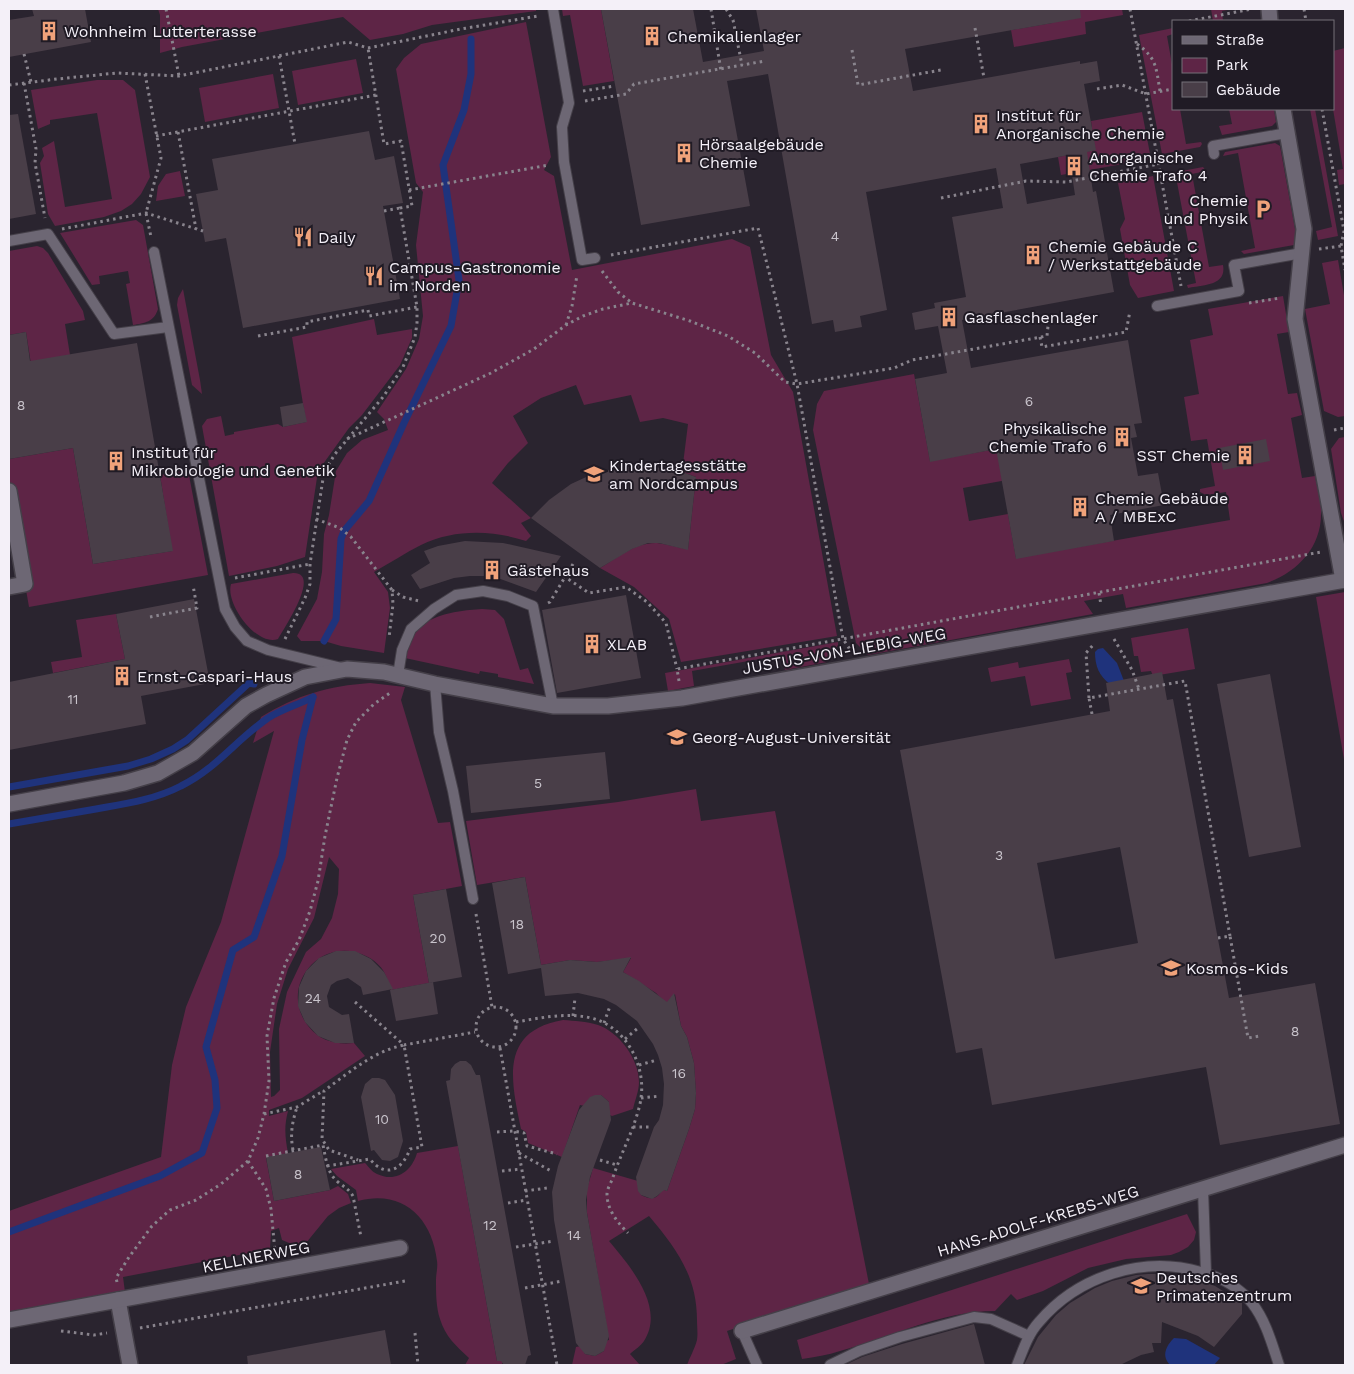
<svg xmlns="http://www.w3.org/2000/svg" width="1354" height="1374" font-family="'Work Sans',sans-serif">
  <rect width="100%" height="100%" fill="#2a242f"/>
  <!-- green -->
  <g fill="#5e2546" fill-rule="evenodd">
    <path d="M158,9h378v2l-104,14 -29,9 -33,6 -27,-23 -161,30 -22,6v-38z"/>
    <path d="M562,9h39l13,72 -31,5 -13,-71 -7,1z"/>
    <path d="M1050,9h72l1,6 -38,7 1,12 -72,13 -3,-17 41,-7z"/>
    <path d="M1211,9h22l-11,2 1,10h-10z"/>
    <path d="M526,22l25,135 -7,13 10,6 18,94 160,-31 18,8 21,108 22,37 44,244 -156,26 -12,-43 -35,-32 -34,-19c17,-10 36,-26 57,-25 10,1 21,5 31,6l8,-72 -14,-5 6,-48 -25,-6 -23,4 -9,-27 -47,10 -8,-20 -35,13 -28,18 15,27 -20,20 -16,20 39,35 -10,5 10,13 -5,5c-33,-11 -72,-12 -105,4 -16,8 -31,18 -47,27l14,20 2,16 -6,45 -43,-7 -17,-5h-23l-4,-5 20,-37 5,-27 2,-38 5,-19 7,-44 11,-18 15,-13 26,-10 -4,-11 -7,-7 29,-43 13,-30 4,-23 -7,-71 7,-53 -7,-9 -20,-114 8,-11 17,-14z"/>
    <path d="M1173,28v6l-6,2 6,34v39h7l6,35 15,-2 1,2 -2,3 -38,7 -23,-119z"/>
    <path d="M1345,48v136l-6,1 -2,-15 6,-1 -10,-60v-58z"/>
    <path d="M356,59l7,34 -65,12 -6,-34z"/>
    <path d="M273,74l6,34 -74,14 -6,-34z"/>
    <path d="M97,80h26l12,10 15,87 -9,17 -9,10 -11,7 -17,6 -49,9 -7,-12 -8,-51 4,-7 -2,-8 12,-7 11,66 47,-8 -15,-86 -47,7v4l-12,5 -7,-39z"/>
    <path d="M1229,109h45l2,13 -4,4 -50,9 -3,-9 13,-2z"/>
    <path d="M1310,109h5l23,127 -20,4 -2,-9 16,-4z"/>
    <path d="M1142,112l9,47 -90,16 -3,-18 37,-7 -4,-29z"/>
    <path d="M1275,143l5,3 17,94 -3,5 -50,9 -3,-3 14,-3 -17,-95 -15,3 2,-4z"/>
    <path d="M1203,167l3,4 -14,3 17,93 14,-2c4,21 -21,20 -35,23l-1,-3 9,-2 -20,-106 -9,1 -1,-4z"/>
    <path d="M180,171l5,25 -29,5 2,-15 8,-12z"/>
    <path d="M1153,176l21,115 -36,7 -8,-13 -10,-56 5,-10 -7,-36z"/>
    <path d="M136,220l7,5 15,84c-4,13 -13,14 -25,16l-7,-41 4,-1 -2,-12 -29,5 1,8 -8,1 -32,-52z"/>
    <path d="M37,246l6,2 5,5 35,58 2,9 -20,4 5,31 -37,22 -7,-45 -17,3v-84z"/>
    <path d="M1338,260l7,41v115l-7,1 -14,-6 -19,-102 25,-5 -8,-41z"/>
    <path d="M183,289l17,91 2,14 -10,-9 -15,-80 1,-7z"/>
    <path d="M1283,296l6,36 -12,2 11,60 9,-1 5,22 -11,3 11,60 13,-2c2,12 7,26 6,38 0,34 -24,58 -54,69l-141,25 -3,-14 -39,7 9,13 -225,41 -12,-12 -43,-213 4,-26 7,-13 90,-17 16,87 116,-21 6,32 -89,16 6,33 39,-7 8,44 214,-38 -4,-28 -20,3 -6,-3v-3l15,-3 -8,-47 -16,2 -7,-44 15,-3 -9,-54 23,-5 -5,-26z"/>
    <path d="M374,319l3,16 35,-6v9l-12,27 -38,50 -13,13 -31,43 -13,86 -28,9 -48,10 -27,-150 5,-7 14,-3 4,20 9,-2v-2l44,-8 5,3 23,-5 -14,-85z"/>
    <path d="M1345,437v87l-4,-11 -10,-64 8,-11z"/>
    <path d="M73,448l20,116 79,-13 -12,-76 28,-5 20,105 -179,32 -20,-116v-32z"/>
    <path d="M293,573c29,-1 -9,55 -15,66 -21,8 -53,-35 -47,-55z"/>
    <path d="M1345,592v173l-29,-168z"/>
    <path d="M482,609l13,1 9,9 16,51 8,-2 6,16 -36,-7v-3l-18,-3 -1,3 -74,-16c2,-41 46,-47 77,-49z"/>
    <path d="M116,614l9,45 -72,14 -2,-11 31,-5 -6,-37z"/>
    <path d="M1188,628l7,41 -42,7 -2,-5 -10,1 -3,-16h-4l-3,-18z"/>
    <path d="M838,642v3l-11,17 -42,8 -3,-15 -90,16 2,15 -26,5 -3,-18z"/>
    <path d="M1069,659l3,13 -6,1 5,26 -40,7 -6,-30 -34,6 -3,-14 30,-6 1,6z"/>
    <path d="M370,683l35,4 -4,13 37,123 12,-1 12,64 -49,9 16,88 -38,7c-2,-6 -4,-12 -7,-18 -3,-6 -10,-12 -16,-15 -46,-25 -92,30 -59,70 11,14 28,18 45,16l11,13 -63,42 -33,12v6l19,-5c-4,15 -3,26 0,42l-22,5 8,43 56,-11 8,-4 10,8 3,9 -12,5 -11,8 -22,27 -12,2 -12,-5 -3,-12 -8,3 -1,18 -147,28 2,15 -116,20v-101l152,-54 11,-92 14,-58 35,-85 53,-191 -21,12 8,-26c36,-22 67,-31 109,-34zM329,857l10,12 -1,25 -6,24 -11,21 -15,13 -19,40 -8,37 1,61 -6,6 -3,1 -1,-45 7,-48 11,-35 26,-51z"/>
    <path d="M696,789l5,32 74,-10 94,473 -142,47 9,28 -15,6h-34c3,-8 8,-17 10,-25 1,-6 0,-14 0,-20 0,-44 -21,-72 -48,-104l-40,25c20,24 57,66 35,100 -3,5 -10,9 -14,13l10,11h-68l4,-18 5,-1 4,8 10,2 9,-5 1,-10 4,-1 -22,-127v-24l6,-21 45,13 3,14c9,5 17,5 21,-6l5,2 22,-62 6,-20 1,-16 -2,-30 -7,-26 -6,-11 -6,-32 -9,10 -10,-11 -33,-21 8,-14 -34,4 -27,-2 -29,5 -16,-88 -48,8 -11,-64 152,-19z"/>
    <path d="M563,1020c12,1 23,1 35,5 21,7 41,34 41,57 0,9 -4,18 -6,27l-21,7 -4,-2 1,-12 -8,-7 -16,11 -5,-1 -18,52 -34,-14 -2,-11 -5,-3c-10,-48 -22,-98 42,-109z"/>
    <path d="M458,1146l39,215 6,-1 -1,5h-37l4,-7c-13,-12 -24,-22 -29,-39 -4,-12 -4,-26 -4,-39 0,-6 2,-13 1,-19 -5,-43 -34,-72 -79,-60l-2,-11 -19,-14 -6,-7 34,-6c4,4 7,9 12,11 19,9 35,-3 40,-21z"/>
    <path d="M1187,1214l9,18 -2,8 -6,7 -9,5 -8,3 -45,4 -38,9 -45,23 -26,9 -6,-6 -16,17c-54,0 -104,26 -155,40 -12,4 -25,6 -38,8l-5,-19z"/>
  </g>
  <!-- water -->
  <g fill="#1f337c">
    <path d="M1103,648l14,15 7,18 -14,3c-11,-8 -15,-18 -15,-32l3,-3z"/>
    <path d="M1174,1338l12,1 34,19 -6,7h-44c-9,-9 -4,-19 4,-27z"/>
  </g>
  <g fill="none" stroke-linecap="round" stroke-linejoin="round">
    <!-- stream -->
    <g stroke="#1f337c" stroke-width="7">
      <path d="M324,641l12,-22 5,-80 3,-8 25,-30 35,-78 47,-97 8,-46 -16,-115 21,-55 7,-36v-35"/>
      <path d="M9,787l119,-21 23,-7 22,-10 14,-9 62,-57 5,1"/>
      <path d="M9,824c29,-5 58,-10 87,-15 28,-5 58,-9 85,-23 35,-17 55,-46 87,-68 14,-9 30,-13 45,-21"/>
      <path d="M9,1232l151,-56 42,-23 15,-45 -2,-28 -9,-33 27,-97 21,-13 28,-81 20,-116 11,-43"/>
    </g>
  </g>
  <!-- building -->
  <g fill="#493e48" fill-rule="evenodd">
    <path d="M32,9h53l6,33 -82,15v-37l25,-4z"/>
    <path d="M601,9h92l10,53 61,-11 -8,-42h324l1,9 -176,31 8,42 167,-30v3l17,-3 3,20 -16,3 12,66 -9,2 6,40 3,-1 18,101 -152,28 9,48 157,-28 14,83 -8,1 3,13 -6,1 7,38 20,-3 6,32 -54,10 4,26 -98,18 -20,-110 -66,13 -15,-83 32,-6 -9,-47 -23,4 -3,-17 23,-5 -1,-5 32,-6 -14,-80 51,-9 -7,-40 -130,24 21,118 -27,6 2,11 -27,5 -2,-12 -21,4 -44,-250 -41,7 23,125 -109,19zM1069,155l6,40 -48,9 -7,-40z"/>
    <path d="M18,114l18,100 -27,5v-104z"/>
    <path d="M369,131l6,29 19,-4 9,47 -20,3 17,93 -157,29 -17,-90 -21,4 -9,-48 22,-4 -6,-31z"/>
    <path d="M26,332l4,29 107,-18 36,208 -80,13 -20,-116 -64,11v-124z"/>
    <path d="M303,403l4,19 -24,5 -3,-20z"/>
    <path d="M1266,439l4,22 -47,9 -4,-22z"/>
    <path d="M650,466l32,6 14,5 -8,73 -29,-7h-11l-16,6 -32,19 -69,-50 18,-18 22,-16 26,-12 27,-5z"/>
    <path d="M465,541l38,2 58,13 -25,36 -41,-15 -12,-1h-13l-16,2 -34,11 -9,-14 19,-12 -6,-12 14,-5z"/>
    <path d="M626,595l15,83 -84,15 -15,-83z"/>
    <path d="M194,599l16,84 -69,13 5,28 -137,26v-68l116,-23 -9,-45z"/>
    <path d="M1162,672l5,28 6,-1 56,299 86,-15 25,141 -120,21 -14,-78 -214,38 -10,-57 -26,5 -56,-303 210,-39 -4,-28zM1120,847l18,96 -83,16 -18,-96z"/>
    <path d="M1270,674l31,173 -52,10 -32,-173z"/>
    <path d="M605,752l5,47 -139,14 -5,-47z"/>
    <path d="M525,877l16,88 29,-5 27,2 34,-5 -8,15 16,9 28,21 7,-9 7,33 6,11 7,26 2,30 -1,16 -6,20 -22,62 -3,-1 -7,6 -5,3 -11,-4 -3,-4 -2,-14 18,-50 5,-7 4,-15 1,-21 -2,-16 -4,-13 -5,-11 -16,-23 -21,-16 -12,-6 -26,-6 -33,3 -4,-28 -33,6 -16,-91z"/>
    <path d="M446,889l16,88 -33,6 -16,-88z"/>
    <path d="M336,951h19l16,8 13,13 9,17 -30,6 -2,-8 -13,-9 -11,3 -6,4 -4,11 2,11 13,8 7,-1 5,29h-19l-17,-7 -13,-14 -7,-16 1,-19 7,-16 13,-13z"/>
    <path d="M433,982l5,32 -42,7 -6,-31z"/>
    <path d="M460,1061h6l5,4 5,10h4l51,280 -3,1 -3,9h-21l-3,-4h-4l-51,-280 4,-1 1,-11 4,-5z"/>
    <path d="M372,1078h7l6,2 10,15 8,46 -5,16 -8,4 -8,-1 -8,-10 -3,1 -10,-54 4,-13z"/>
    <path d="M595,1095h6l8,7 2,18 -21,57 -4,23 1,13 22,123 -5,15 -9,5 -10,-2 -9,-11 -22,-123 -2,-28 6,-26 21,-56 11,-13z"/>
    <path d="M321,1147l9,43 -56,11 -8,-44z"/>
    <path d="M1148,1274h17l23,2 27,10 27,17v11l-28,33 -16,-11 -36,-14 -1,21h-9l2,9 -13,3 -21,10h-96l14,-28 18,-22 14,-12 25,-15 17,-7 24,-6z"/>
    <path d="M974,1324l11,41h-140l17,-8 40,-13z"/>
    <path d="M385,1330l6,35h-143l-1,-9z"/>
  </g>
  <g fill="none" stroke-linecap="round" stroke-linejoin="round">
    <defs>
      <g id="lane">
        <path d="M553,9l16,94 -7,24 2,35 18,98 13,-2"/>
        <path d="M1214,154l-1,-8 74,-13"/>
        <path d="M9,241l39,-7 66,100 54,-7"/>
        <path d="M154,252l71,357 10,18 12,14 21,9 74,18"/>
        <path d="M1157,306l82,-15 -5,-26 68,-12"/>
        <path d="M398,675l4,-25 9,-21 23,-20 22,-14 27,-4 25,5 25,10 20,100"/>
        <path d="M435,684l4,48 14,59 20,108"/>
        <path d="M1203,1189l3,84"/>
        <path d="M742,1331l15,34"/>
        <path d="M830,1365l29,-14 41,-14 74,-20 17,2 38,17"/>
        <path d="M1017,1365c6,-15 11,-31 22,-43 39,-46 104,-67 162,-50 19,5 38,15 51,31 14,18 20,41 27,62"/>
      </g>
      <g id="street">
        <path d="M1269,9l1,12"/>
        <path d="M1283,109l21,120 -9,90 48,261"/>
        <path d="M9,491l16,93 -16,3"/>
        <path d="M9,804l115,-21 34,-10 35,-20 53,-47 20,-11 39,-18 42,-8 37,3 51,12 118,22h55l74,-8 663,-118"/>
        <path d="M118,1300l12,65"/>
        <path d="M9,1320l391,-72"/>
        <path d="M742,1331l603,-186"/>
      </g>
    </defs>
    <!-- lane casing -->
    <use href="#lane" stroke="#443f48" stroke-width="12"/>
    <!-- street casing -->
    <use href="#street" stroke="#443f48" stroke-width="18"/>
    <!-- path -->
    <g stroke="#89848d" stroke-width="3" stroke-dasharray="2.5 4" stroke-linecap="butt">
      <path d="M166,9l13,67"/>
      <path d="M711,9l10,62"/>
      <path d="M726,9l7,11 9,45"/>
      <path d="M1130,9l51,277"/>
      <path d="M1304,9l2,12"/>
      <path d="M1189,21l63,-12"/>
      <path d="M975,28l9,50"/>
      <path d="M1137,44c20,14 19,24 23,47"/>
      <path d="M852,50l6,35 83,-15"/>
      <path d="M24,54l7,28"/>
      <path d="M279,56l16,88"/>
      <path d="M145,74l16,84 -15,55 5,24"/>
      <path d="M24,83l12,66 -1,14 10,55"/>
      <path d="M9,85l48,-6 60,-6 62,3 169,-34 20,6 93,-19 77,-13"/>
      <path d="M1097,89l25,-4 24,9 27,-5"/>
      <path d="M583,91l32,-5"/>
      <path d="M585,101l41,-7 8,-10 131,-23"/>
      <path d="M1322,109l22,122 -3,15 4,24"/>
      <path d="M178,132l18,97"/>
      <path d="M156,136l220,-41"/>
      <path d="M409,190l140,-25"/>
      <path d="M941,198l85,-17 41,1 92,-18"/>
      <path d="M384,211l16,-3"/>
      <path d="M62,229l84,-16 57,18"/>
      <path d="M1319,249l22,-3"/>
      <path d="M611,255l147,-27 39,156 46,255 8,12"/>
      <path d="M602,271l16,21 14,11"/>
      <path d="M1249,303l31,-5"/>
      <path d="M566,325l6,-19 5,-31"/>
      <path d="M258,336l49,-9v-5l61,-12 1,6 48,-9"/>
      <path d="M1040,337l2,10 84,-15 4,-21"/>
      <path d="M1334,430l11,-2"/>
      <path d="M347,439l144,-66 43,-24 32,-24 17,-9 20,-7 29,-6 58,18 38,15 27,17 30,29 12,2 97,-16 18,-8 135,-24 1,-10"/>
      <path d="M316,519l24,9 11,9 41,53 1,14 -4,34"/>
      <path d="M573,564l-8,13 24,16 37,-6 21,15 19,21 11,46"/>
      <path d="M235,578l75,-14"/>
      <path d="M392,590l11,7 16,4"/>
      <path d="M1099,593l2,12"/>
      <path d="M548,603l2,-1 15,-25"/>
      <path d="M150,617l47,-9 -4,-23"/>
      <path d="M285,639l20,-41 5,-14v-20l14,-92 11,-18 48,-57 20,-30 12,-30 2,-14v-16l-17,-99 12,-2 -11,-65 -17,3 -16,-96"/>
      <path d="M1114,639l18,31 7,19"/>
      <path d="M679,681l-2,-12 644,-117"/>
      <path d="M1089,698l-3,-45 8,-9"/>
      <path d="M1092,714l-3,-16 96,-17 45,255"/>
      <path d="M476,914l16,93"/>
      <path d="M1218,938l12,-2 18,102 12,-2"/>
      <path d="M355,1002l49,43 71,-13"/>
      <circle cx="496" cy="1027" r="20"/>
      <path d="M573,1016l2,-18"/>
      <path d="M516,1022c24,-4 51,-10 75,-4 34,8 55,46 50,80 -1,9 -5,20 -8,29 -7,18 -15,35 -21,53 -2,4 -5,10 -5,14 0,16 11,29 21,39"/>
      <path d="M604,1023l6,-17"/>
      <path d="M625,1039l13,-11"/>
      <path d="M500,1048l57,317"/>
      <path d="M639,1065l18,-5"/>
      <path d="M641,1098l19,-2"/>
      <path d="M264,1114l33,-7 26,-16"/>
      <path d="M633,1127h16"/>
      <path d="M497,1132l17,-1 10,2 3,13 30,8"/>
      <path d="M293,1150c-3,-16 -1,-27 4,-43"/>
      <path d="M519,1153l32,18"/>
      <path d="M266,1156l57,-11c3,14 4,28 15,37 6,5 11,7 15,14l8,41"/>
      <path d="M600,1160l17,5"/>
      <path d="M248,1161l18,28 5,20 4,43"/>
      <path d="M327,1166l43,-7c15,19 32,12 40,-10l12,-2 -18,-102c-30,6 -56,28 -80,46l-2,48 7,11 29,10"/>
      <path d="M502,1171l19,-2"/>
      <path d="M525,1191l22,-3"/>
      <path d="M508,1203l19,-3"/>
      <path d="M516,1247l38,-6"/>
      <path d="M117,1282l-1,-4 13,-21 23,-31 18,-16 26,-10 25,-16 27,-23 10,-23 6,-24 5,-33 -2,-45 7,-38 12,-36 13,-22 11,-29 8,-30 7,-45 12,-58 10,-38 9,-18 18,-18 16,-11"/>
      <path d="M525,1288l37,-7"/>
      <path d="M140,1328l265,-47"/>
      <path d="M61,1331l33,4 13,-2"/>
      <path d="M415,1333l3,32"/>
    </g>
    <!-- lane -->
    <use href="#lane" stroke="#6d6774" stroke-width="10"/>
    <!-- street -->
    <use href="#street" stroke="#6d6774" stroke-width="15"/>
  </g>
  <!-- icons -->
  <defs>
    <symbol id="building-bare" viewBox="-9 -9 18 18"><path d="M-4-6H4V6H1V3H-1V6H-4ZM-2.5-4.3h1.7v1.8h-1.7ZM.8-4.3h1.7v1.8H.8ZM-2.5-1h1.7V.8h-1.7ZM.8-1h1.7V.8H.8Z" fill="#f0a27a" stroke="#201b25" stroke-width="2.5" paint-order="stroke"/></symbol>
    <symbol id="parking-bare" viewBox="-9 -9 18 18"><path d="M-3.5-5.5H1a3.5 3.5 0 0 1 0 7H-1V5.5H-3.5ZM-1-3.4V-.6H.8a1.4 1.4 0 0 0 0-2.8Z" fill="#f0a27a" stroke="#201b25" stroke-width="2.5" paint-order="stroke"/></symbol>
    <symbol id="restaurant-bare" viewBox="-9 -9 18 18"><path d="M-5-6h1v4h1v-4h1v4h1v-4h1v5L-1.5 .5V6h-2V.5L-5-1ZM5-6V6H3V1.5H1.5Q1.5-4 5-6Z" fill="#f0a27a" stroke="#201b25" stroke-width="2.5" paint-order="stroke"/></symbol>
    <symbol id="school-bare" viewBox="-9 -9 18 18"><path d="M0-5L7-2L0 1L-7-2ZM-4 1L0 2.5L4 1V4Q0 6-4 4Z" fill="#f0a27a" stroke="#201b25" stroke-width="2.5" paint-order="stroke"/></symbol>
    <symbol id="university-bare" viewBox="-9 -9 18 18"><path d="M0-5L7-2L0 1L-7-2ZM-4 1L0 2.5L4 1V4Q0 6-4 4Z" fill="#f0a27a" stroke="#201b25" stroke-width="2.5" paint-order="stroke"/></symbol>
  </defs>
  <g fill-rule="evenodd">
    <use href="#building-bare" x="35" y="17" width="28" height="28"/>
    <use href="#building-bare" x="638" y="22" width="28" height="28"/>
    <use href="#building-bare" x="967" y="110" width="28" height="28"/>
    <use href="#building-bare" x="670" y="139" width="28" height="28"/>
    <use href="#building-bare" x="1060" y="152" width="28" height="28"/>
    <use href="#parking-bare" x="1249" y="195" width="28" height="28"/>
    <use href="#restaurant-bare" x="289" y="223" width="28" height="28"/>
    <use href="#building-bare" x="1019" y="241" width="28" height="28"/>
    <use href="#restaurant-bare" x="360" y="262" width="28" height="28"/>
    <use href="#building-bare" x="935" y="303" width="28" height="28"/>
    <use href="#building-bare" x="1108" y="423" width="28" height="28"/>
    <use href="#building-bare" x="1231" y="441" width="28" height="28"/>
    <use href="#building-bare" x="102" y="447" width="28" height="28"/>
    <use href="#school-bare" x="580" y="460" width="28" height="28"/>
    <use href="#building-bare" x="1066" y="493" width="28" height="28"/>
    <use href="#building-bare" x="478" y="556" width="28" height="28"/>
    <use href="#building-bare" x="578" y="630" width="28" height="28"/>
    <use href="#building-bare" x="108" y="662" width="28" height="28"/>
    <use href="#university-bare" x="663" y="723" width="28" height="28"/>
    <use href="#school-bare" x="1157" y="954" width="28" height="28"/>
    <use href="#university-bare" x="1127" y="1272" width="28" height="28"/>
  </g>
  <g text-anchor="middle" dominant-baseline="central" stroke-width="4" stroke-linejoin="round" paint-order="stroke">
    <!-- number labels -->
    <g font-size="14" fill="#c9c4cc">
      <text x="835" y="236">4</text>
      <text x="1029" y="401">6</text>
      <text x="21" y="405">8</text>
      <text x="73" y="699">11</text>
      <text x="538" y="783">5</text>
      <text x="999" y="855">3</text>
      <text x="517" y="924">18</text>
      <text x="438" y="938">20</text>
      <text x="313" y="998">24</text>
      <text x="1295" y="1031">8</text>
      <text x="679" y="1073">16</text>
      <text x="382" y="1119">10</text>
      <text x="298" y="1174">8</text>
      <text x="490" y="1225">12</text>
      <text x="574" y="1235">14</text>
    </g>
    <!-- poi labels -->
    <g font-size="16" fill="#f4f0f8" stroke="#201b25" text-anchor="start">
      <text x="64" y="31">Wohnheim Lutterterasse</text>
      <text x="667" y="36">Chemikalienlager</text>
      <text x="996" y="115">Institut für<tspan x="996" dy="18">Anorganische Chemie</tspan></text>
      <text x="699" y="144">Hörsaalgebäude<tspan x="699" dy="18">Chemie</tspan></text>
      <text x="1089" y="157">Anorganische<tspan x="1089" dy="18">Chemie Trafo 4</tspan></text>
      <text x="1248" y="200" text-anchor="end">Chemie<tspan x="1248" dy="18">und Physik</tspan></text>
      <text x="318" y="237">Daily</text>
      <text x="1048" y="246">Chemie Gebäude C<tspan x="1048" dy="18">/ Werkstattgebäude</tspan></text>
      <text x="389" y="267">Campus-Gastronomie<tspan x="389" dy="18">im Norden</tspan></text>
      <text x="964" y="317">Gasflaschenlager</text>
      <text x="1107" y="428" text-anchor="end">Physikalische<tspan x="1107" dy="18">Chemie Trafo 6</tspan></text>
      <text x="131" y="452">Institut für<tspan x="131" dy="18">Mikrobiologie und Genetik</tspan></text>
      <text x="1230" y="455" text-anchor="end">SST Chemie</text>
      <text x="609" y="465">Kindertagesstätte<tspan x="609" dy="18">am Nordcampus</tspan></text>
      <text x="1095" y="498">Chemie Gebäude<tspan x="1095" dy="18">A / MBExC</tspan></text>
      <text x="507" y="570">Gästehaus</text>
      <text x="607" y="644">XLAB</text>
      <text x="137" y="676">Ernst-Caspari-Haus</text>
      <text x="692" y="737">Georg-August-Universität</text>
      <text x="1186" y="968">Kosmos-Kids</text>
      <text x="1156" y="1277">Deutsches<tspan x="1156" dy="18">Primatenzentrum</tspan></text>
    </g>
    <!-- street labels -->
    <g font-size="16" fill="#f4f0f8" stroke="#201b25">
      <text transform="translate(844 651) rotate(-10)">JUSTUS-VON-LIEBIG-WEG</text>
      <text transform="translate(1038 1221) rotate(-17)">HANS-ADOLF-KREBS-WEG</text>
      <text transform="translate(256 1257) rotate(-11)">KELLNERWEG</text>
    </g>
  </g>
  <!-- border -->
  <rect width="1354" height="1374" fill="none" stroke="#f4f0f8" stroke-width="20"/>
  <!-- legend -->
  <rect x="1172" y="20" width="162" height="90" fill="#201b25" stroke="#757079"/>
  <rect x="1182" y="36" width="25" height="8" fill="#6d6774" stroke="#757079"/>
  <text x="1216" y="45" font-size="15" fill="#f4f0f8">Straße</text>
  <rect x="1182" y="58" width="25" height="15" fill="#5e2546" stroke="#757079"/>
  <text x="1216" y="70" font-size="15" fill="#f4f0f8">Park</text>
  <rect x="1182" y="82" width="25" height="15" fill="#493e48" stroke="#757079"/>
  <text x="1216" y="95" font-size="15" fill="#f4f0f8">Gebäude</text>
</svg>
